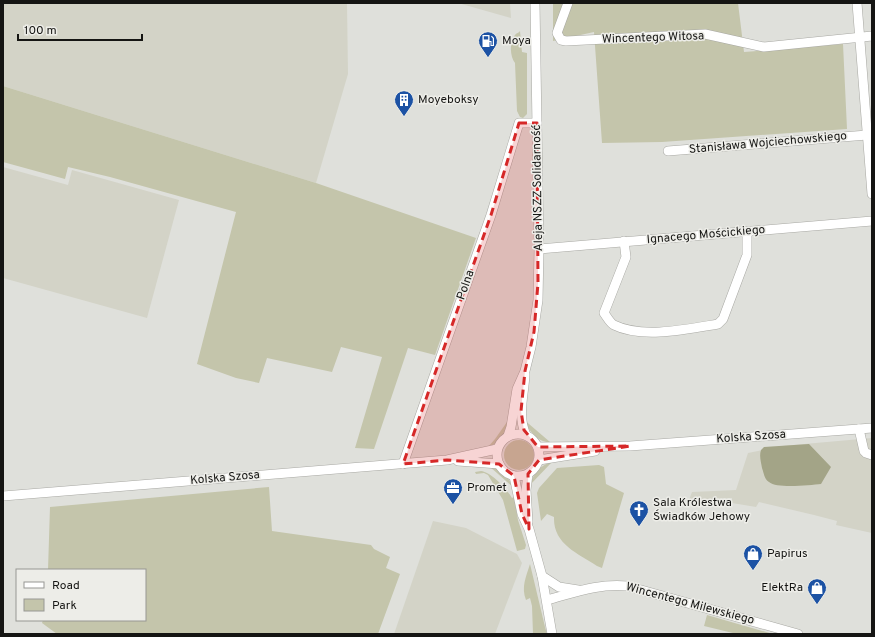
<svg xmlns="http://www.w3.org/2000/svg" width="875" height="637" font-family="Overpass,sans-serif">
  <rect width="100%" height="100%" fill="#dfe0db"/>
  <!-- built -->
  <g fill="#d3d3c7">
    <path d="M3,3h344l1,71 -32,109 -313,-97z"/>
    <path d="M458,3h52l1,15z"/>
    <path d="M3,167l65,18 4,-15 107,30 -32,118 -144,-40z"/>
    <path d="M872,438v95l-36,-8 1,-4 -23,-6 -55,-13 -3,5 -24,-4v-5l-43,2 3,-8 44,-2 12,-37 34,-7z"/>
    <path d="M433,521l33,7 51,26 5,9 -27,71h-101z"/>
  </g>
  <!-- green -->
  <g fill="#c4c5ab">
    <path d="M553,3h185l6,49 99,-8 4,85 -185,13 -60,1 -8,-111 -41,9z"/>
    <path d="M520,31l2,21 5,1v61l-4,4 -3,-1 -3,-6 -2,-48c-5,-6 -6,-22 0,-28 1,-2 4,-2 5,-4z"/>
    <path d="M3,86l313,97 160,55 -41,117 -27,-7 -34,101 -19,-1 27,-91 -41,-10 -9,25 -65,-14 -8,25 -23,-5 -39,-14 39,-152 -126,-35 -42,-10 -3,12 -62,-17z"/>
    <path d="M507,422h2c-2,10 -12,23 -21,25l7,-8z"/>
    <path d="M526,422l3,2 21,18c-11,1 -21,-10 -24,-20z"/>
    <circle cx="519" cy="455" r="15"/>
    <path d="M552,462l-22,23c3,-11 11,-21 22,-23z"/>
    <path d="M599,465l5,2 2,17 18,9 -22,75 -5,-2c-20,-13 -44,-22 -43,-49l-7,-3 -6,7 -4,-28 2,-5 18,-20z"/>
    <path d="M489,466c10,0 21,13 24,21z"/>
    <path d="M481,471c10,1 26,18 31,27l2,-1 4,23 8,25 -1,4 -8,2 -14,-51 -15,-25 -4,-2 -8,1 -1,-2z"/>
    <path d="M269,487l3,44 99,14 3,4 16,8 -4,11 14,6 -22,60h-321l-15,-11 1,-3h102v-50h-97l2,-63z"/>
    <path d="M530,564l15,63 2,7h-14l-1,-28 -2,-8 -4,2c-5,-13 0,-23 4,-36z"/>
    <path d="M707,615l66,19h-36l-33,-8z"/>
  </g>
  <!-- forest -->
  <path fill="#a3a487" d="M809,444l22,23 -10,17c-11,1 -44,5 -52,-2 -5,-3 -5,-9 -7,-14 -1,-6 -3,-12 -1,-18l3,-3z"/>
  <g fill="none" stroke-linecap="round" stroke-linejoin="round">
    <defs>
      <g id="minor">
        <path d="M568,3l-11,30 4,7 5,1 139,-7 59,13 108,-11"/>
        <path d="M857,3l15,191"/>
        <path d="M668,151l199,-16"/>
        <path d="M624,241l2,16 -22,56c3,4 6,10 10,12 28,14 74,4 104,-1l5,-5 24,-64v-23"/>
        <path d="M539,249l333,-28"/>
        <path d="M525,374c-1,21 -8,42 1,61"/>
        <path d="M859,429l5,22 2,2 6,2"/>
        <circle cx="518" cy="455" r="21"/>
        <path d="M508,436l3,-9 6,-38 8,-18 6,-24 7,-47 1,-51 -4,-246"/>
        <path d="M538,447l92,-1 242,-18"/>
        <path d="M539,460l56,-9"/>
        <path d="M458,461l41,3"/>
        <path d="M403,464l88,-249 28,-92h18"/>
        <path d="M528,474l-2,16 2,32"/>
        <path d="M514,476l8,38 7,15 13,47 10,58"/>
        <path d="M3,496l444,-36 50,-11"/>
        <path d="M542,576l17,11 19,3"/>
        <path d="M547,600c26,-7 52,-17 80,-14l171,48"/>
      </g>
    </defs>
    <!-- minor casing -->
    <use href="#minor" stroke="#a8a8a3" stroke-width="10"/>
    <!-- minor -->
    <use href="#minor" stroke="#fff" stroke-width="9"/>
  </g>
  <!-- marked area -->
  <path fill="#d62828" fill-opacity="0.2" stroke="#d62828" stroke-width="3" stroke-dasharray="8 5" stroke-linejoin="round" d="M519,123h18l1,160 -4,49 -9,39 -4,40 3,19 14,17 92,-1 -91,14 -11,14 1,55 -7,-15 -8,-38 -15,-12 -52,-4 -44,4 88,-249z"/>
  <!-- icons -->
  <defs>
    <symbol id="fuel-pin" viewBox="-11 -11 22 30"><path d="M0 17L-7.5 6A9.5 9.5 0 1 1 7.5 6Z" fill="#1c52a4" stroke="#edede8"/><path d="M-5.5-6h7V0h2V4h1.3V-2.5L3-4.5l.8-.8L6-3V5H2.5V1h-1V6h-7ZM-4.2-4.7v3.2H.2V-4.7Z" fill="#fff"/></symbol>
    <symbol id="building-pin" viewBox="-11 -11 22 30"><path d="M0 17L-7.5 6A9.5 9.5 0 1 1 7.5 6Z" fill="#1c52a4" stroke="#edede8"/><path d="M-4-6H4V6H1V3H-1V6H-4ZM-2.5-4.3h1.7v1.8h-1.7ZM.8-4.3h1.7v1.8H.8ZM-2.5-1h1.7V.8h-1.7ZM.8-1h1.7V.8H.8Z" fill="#fff"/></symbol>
    <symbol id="office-pin" viewBox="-11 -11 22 30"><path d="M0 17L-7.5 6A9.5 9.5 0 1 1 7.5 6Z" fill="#1c52a4" stroke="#edede8"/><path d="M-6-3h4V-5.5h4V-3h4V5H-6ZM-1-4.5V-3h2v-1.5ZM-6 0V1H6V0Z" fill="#fff"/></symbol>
    <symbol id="church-pin" viewBox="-11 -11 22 30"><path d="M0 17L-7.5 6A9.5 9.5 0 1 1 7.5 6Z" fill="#1c52a4" stroke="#edede8"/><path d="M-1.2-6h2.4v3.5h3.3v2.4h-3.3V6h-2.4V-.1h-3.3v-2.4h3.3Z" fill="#fff"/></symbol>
    <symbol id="shop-pin" viewBox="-11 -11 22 30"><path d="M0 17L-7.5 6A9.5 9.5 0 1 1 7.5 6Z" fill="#1c52a4" stroke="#edede8"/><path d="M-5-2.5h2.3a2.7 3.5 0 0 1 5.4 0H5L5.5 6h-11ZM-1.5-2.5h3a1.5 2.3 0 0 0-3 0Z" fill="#fff"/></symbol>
  </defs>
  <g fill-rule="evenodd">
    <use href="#fuel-pin" x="477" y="30" width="22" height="30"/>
    <use href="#building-pin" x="393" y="89" width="22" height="30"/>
    <use href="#office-pin" x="442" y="477" width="22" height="30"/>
    <use href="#church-pin" x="628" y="499" width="22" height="30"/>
    <use href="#shop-pin" x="742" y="543" width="22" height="30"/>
    <use href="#shop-pin" x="806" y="577" width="22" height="30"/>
  </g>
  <g text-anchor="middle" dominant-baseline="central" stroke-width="3" stroke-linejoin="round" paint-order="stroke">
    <!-- street labels -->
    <g font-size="12" fill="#151513" stroke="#edede8">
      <text transform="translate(653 38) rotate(-2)">Wincentego Witosa</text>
      <text transform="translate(768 143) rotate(-5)">Stanisława Wojciechowskiego</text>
      <text transform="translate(538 188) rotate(-91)">Aleja NSZZ Solidarność</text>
      <text transform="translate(706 235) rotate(-5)">Ignacego Mościckiego</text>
      <text transform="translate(466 285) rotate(-71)">Polna</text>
      <text transform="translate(751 437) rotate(-4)">Kolska Szosa</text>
      <text transform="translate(225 478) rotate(-5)">Kolska Szosa</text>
      <text transform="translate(690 604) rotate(15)">Wincentego Milewskiego</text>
    </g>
    <!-- poi labels -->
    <g font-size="12" fill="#151513" stroke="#edede8" text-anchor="start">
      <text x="502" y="41">Moya</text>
      <text x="418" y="100">Moyeboksy</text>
      <text x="467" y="488">Promet</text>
      <text x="653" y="503">Sala Królestwa<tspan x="653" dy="14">Świadków Jehowy</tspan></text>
      <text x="767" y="554">Papirus</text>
      <text x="803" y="588" text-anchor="end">ElektRa</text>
    </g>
  </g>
  <!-- border -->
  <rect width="875" height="637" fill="none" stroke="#151513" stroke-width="8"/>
  <!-- legend -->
  <rect x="16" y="569" width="130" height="52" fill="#edede8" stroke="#979793"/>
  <rect x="24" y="582" width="20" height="6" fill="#ffffff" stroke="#979793"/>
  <text x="52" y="589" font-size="12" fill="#151513">Road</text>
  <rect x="24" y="599" width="20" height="12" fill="#c4c5ab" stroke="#979793"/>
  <text x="52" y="609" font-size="12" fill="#151513">Park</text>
  <!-- scale -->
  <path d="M18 34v6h124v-6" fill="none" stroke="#151513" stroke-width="2"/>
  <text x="24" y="34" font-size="12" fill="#151513" stroke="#edede8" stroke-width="3" paint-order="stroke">100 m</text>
</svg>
